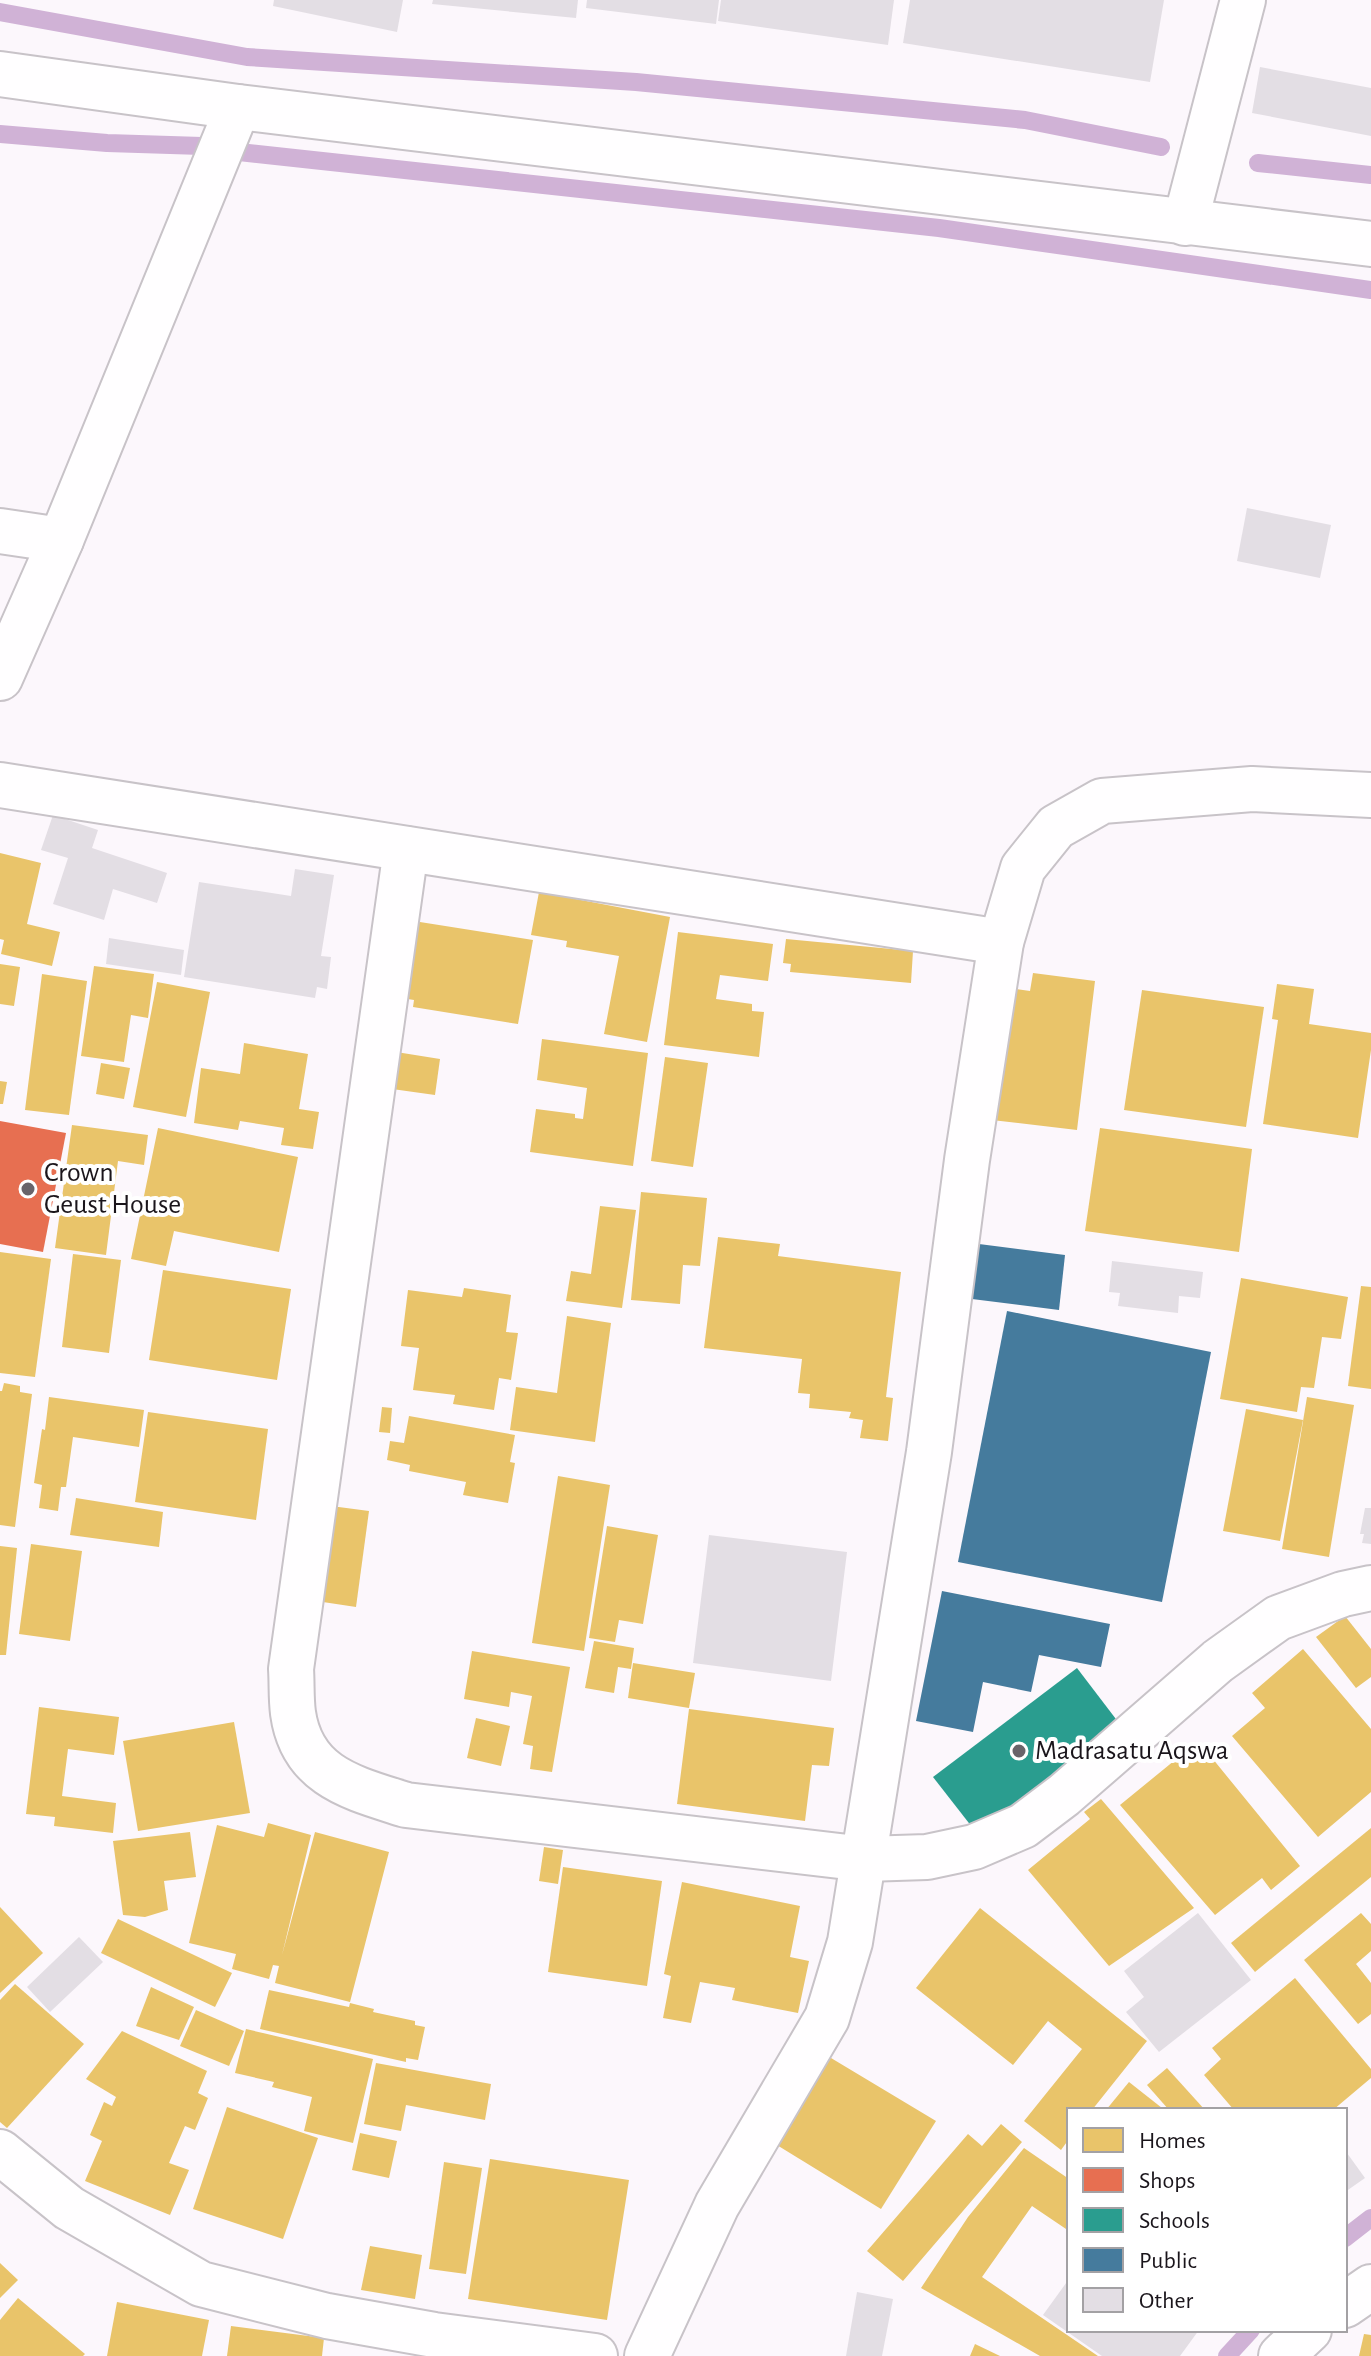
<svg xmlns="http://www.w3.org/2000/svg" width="1371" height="2356" font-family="'Alegreya Sans',sans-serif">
  <rect width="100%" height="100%" fill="#fcf7fc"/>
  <!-- homes -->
  <g fill="#e9c46a">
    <path d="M0,853l41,10 -14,61 33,8 -8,34 -51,-12 3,-14 -4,-1z"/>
    <path d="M539,892l131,25 -23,125 -43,-8 15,-78 -53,-9 1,-6 -36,-6z"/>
    <path d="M401,919l132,21 -15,84 -105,-17 1,-7 -25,-4z"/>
    <path d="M678,932l95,12 -5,37 -48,-6 -4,24 36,5v7l12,1 -5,45 -95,-12z"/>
    <path d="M786,939l127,12 -2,32 -121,-11 1,-8 -8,-1z"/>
    <path d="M0,964l20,3 -6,39 -14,-2z"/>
    <path d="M94,966l60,8 -6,44 -17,-3 -7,47 -43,-6z"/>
    <path d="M1033,973l62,8 -18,149 -94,-11 18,-132 29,4z"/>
    <path d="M42,974l45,7 -18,134 -44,-5z"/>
    <path d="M157,982l53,10 -24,125 -53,-10z"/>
    <path d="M1277,984l37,5 -5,35 62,9v17l-13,88 -95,-14 15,-104 -6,-1z"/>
    <path d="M1142,990l122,17 -18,120 -122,-17z"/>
    <path d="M542,1039l106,14 -15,113 -103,-14 6,-43 39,5v4l8,1 4,-31 -50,-8z"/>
    <path d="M244,1043l64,11 -9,55 20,3 -6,37 -32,-4 3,-17 -44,-7 -2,9 -44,-7 7,-55 39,6z"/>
    <path d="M390,1051l50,8 -5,36 -50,-7z"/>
    <path d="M665,1057l43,6 -15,104 -42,-6z"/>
    <path d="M101,1063l29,5 -6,31 -28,-5z"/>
    <path d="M0,1081l7,1 -4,22h-3z"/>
    <path d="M72,1125l76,10 -4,30 -26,-4 -12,94 -51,-7z"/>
    <path d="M158,1128l140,29 -19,95 -105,-21 -8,35 -35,-7z"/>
    <path d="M1100,1128l152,21 -13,103 -154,-21z"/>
    <path d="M641,1192l66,6 -7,68 -17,-1 -3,39 -49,-4z"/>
    <path d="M600,1206l36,4 -14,98 -56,-7 5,-30 20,3z"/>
    <path d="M718,1237l62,7 -2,12 123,16 -15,125 7,1 -5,43 -28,-3 3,-18 -14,-2 2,-6 -42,-4 1,-14 -12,-1 4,-34 -98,-11z"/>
    <path d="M0,1252l51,7 -16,118 -35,-4z"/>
    <path d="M73,1254l48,6 -12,93 -47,-6z"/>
    <path d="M163,1270l128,19 -14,91 -128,-20z"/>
    <path d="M1241,1278l107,19 -7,42 -19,-2 -8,51 -13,-1 -4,25 -77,-13z"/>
    <path d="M1361,1286l10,1v102l-23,-3z"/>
    <path d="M464,1288l47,7 -5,37 12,1 -7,47 -12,-2 -5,32 -41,-6 2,-9 -42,-5 6,-42 -18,-2 7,-56 54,7z"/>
    <path d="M567,1316l44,7 -16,119 -85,-12 6,-43 41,6z"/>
    <path d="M4,1383l16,3v6l12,2 -17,133 -15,-2v-134h2z"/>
    <path d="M49,1397l95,13 -5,37 -66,-10 -7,50h-5l-3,24 -19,-3 3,-23 -8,-2 8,-54 3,1z"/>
    <path d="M1307,1397l47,8 -25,152 -47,-8z"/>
    <path d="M382,1407l10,1 -2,25 -11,-1z"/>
    <path d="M1246,1409l57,11 -23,121 -57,-10z"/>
    <path d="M148,1412l120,17 -12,91 -121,-18z"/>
    <path d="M409,1416l106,19 -5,27 5,1 -7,40 -45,-8 3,-13 -57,-11 1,-6 -23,-5 3,-19 14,2z"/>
    <path d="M558,1476l52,9 -26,166 -52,-8z"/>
    <path d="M76,1498l87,14 -4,35 -89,-12z"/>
    <path d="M316,1504l53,7 -13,96 -53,-8z"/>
    <path d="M607,1526l51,9 -15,89 -24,-4 -4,22 -26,-4z"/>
    <path d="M31,1544l51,7 -12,90 -51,-7z"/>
    <path d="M0,1546l17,2 -11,107h-6z"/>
    <path d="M1345,1616l26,33v28l-15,11 -40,-51z"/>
    <path d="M594,1641l40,7 -3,21 -13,-2 -4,26 -29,-5z"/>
    <path d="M1303,1649l68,80v63l-53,45 -86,-101 33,-28 -13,-15z"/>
    <path d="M472,1651l98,16 -18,105 -22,-3 3,-23 -10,-2 9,-48 -21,-4 -2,15 -45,-8z"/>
    <path d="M633,1663l62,10 -6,35 -61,-10z"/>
    <path d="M39,1707l80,10 -5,38 -46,-6 -6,47 54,7 -3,30 -59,-7 1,-9 -29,-3z"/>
    <path d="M689,1709l145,19 -5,38 -17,-1 -7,56 -128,-17z"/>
    <path d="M476,1718l34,8 -9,40 -34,-8z"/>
    <path d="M234,1722l16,91 -112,18 -15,-90z"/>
    <path d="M1191,1747l9,12 8,-6 92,113 -29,24 -9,-12 -47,37 -95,-110z"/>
    <path d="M1101,1799l93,109 -85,58 -81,-96 62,-51 -6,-7z"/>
    <path d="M268,1823l43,12 -29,120 33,-123 74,20 -39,150 -75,-19 4,-17 -6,-1 -4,14 -37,-10 4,-15 -47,-11 28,-118 47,12z"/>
    <path d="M1371,1828v49l-116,95 -24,-29z"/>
    <path d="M190,1832l6,45 -32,4 4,29 -23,7 -22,-2 -10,-74z"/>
    <path d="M544,1847l19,3 -5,34 -19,-3z"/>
    <path d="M563,1867l99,14 -15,105 -99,-14z"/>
    <path d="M682,1882l118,24 -10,51 19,4 -11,52 -66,-13 3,-12 -35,-6 -9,41 -28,-5 8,-42 -7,-2z"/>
    <path d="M0,1907l43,46 -43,40z"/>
    <path d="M980,1908l167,133 -55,69h-23v29l-8,11 -37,-29 58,-72 -34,-28 -35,44 -97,-77z"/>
    <path d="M1361,1913l10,11v27l-15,13 15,19v31l-13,10 -54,-64z"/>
    <path d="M118,1919l114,54 -17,34 -114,-54z"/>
    <path d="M1295,1978l76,91v9l-38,32h-99l-30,-35 17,-16 -9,-11z"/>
    <path d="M15,1984l69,60 -77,84 -7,-6v-122z"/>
    <path d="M151,1987l43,20 -15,33 -43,-14z"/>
    <path d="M269,1990l80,17 1,-4 24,6 -1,3 42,9v4l10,2 -7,33 -12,-2v4l-146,-33z"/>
    <path d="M196,2010l48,21 -15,35 -49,-20z"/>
    <path d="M246,2029l127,30 -20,84 -49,-12 8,-34 -40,-10 2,-5 -39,-9z"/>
    <path d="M122,2031l85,40 -9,22 10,5 -13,32 -10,-4 -16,37 20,7 -19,45 -85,-34 17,-40 -12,-6 14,-33 8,4 4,-9 -30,-18z"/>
    <path d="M826,2055l110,66 -55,88 -109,-67z"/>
    <path d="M376,2063l115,21 -6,36 -79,-15 -5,26 -37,-7z"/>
    <path d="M1167,2068l38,42h-36l-22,-25z"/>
    <path d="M1129,2082l33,26 -2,2h-54z"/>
    <path d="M227,2107l91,31 -35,101 -90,-30z"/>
    <path d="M1001,2124l21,18 -119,139 -36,-30 101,-117 14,12z"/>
    <path d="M360,2133l37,8 -8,37 -37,-8z"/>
    <path d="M1024,2148l45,31v52l-37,-25 -50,71 116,79h-58l-119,-68 47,-71z"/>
    <path d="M490,2159l139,21 -22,140 -139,-21z"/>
    <path d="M444,2162l38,6 -16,106 -37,-5z"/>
    <path d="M370,2246l52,9 -7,44 -54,-9z"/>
    <path d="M0,2263l18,17 -18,18z"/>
    <path d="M18,2298l67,56 -2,2h-83v-36z"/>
    <path d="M117,2302l92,18 -7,36h-95z"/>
    <path d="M231,2326l93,12 -2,18h-95z"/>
    <path d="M1364,2334l7,1v21h-12z"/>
    <path d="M975,2344l25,12h-30z"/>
  </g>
  <!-- shops -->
  <path fill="#e76f51" d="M0,1121l66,12 -23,119 -43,-8z"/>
  <!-- schools -->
  <path fill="#2a9d8f" d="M1077,1668l45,59 -143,109 -46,-59z"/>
  <!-- public -->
  <g fill="#457b9d">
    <path d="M979,1244l86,11 -6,55 -87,-11z"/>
    <path d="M1007,1311l204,41 -49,250 -204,-40z"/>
    <path d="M942,1591l168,33 -9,43 -62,-12 -8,37 -48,-10 -10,50 -57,-11z"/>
  </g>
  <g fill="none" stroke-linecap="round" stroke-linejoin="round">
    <!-- stream -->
    <g stroke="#d0b2d6" stroke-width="18">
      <path d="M0,12l247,45 389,25 389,38 136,27"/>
      <path d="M0,134l107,9 95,3"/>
      <path d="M239,152l700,76 432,62"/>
      <path d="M1258,163l113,12"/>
      <path d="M1345,2238l26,-20"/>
      <path d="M1227,2356l24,-26"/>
    </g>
  </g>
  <!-- building -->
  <g fill="#e3dee4">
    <path d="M274,0h129l-6,32 -124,-26z"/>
    <path d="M433,0h145l-2,18 -144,-14z"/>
    <path d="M587,0h132l-3,24 -130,-16z"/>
    <path d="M721,0h173l-6,45 -170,-24z"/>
    <path d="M910,0h254l-14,82 -247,-39z"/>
    <path d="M1260,67l111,21v48l-119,-23z"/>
    <path d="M1247,508l84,17 -11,53 -83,-17z"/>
    <path d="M53,815l45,15 -6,18 75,25 -10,30 -44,-14 -9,31 -51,-16 15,-46 -27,-8z"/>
    <path d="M295,869l39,6 -13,81 10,1 -4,32 -10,-2 -2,11 -131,-21 15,-95 92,14z"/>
    <path d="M109,938l75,12 -3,25 -75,-11z"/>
    <path d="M1112,1261l91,11 -3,26 -21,-2 -1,17 -60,-7 2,-13 -11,-1z"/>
    <path d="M1365,1508h6v36l-9,-1 2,-9h-4z"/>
    <path d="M709,1535l138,17 -16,129 -138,-18z"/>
    <path d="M1198,1913l53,67 -92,72 -33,-40 18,-15 -20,-26z"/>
    <path d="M79,1937l24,25 -53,50 -23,-25z"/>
    <path d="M1347,2153l18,25 -20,14v-38z"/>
    <path d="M1069,2279v51h130l-19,26h-78l-59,-41z"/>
    <path d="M857,2292l36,7 -11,57h-36z"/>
  </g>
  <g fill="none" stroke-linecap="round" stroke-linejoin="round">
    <defs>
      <g id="minor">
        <path d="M1185,223l58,-223"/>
        <path d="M0,531l61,9"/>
        <path d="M0,678l61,-138 177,-433"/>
        <path d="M0,785l1001,157"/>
        <path d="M406,849l-115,820c1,14 0,29 2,44 9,64 60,75 113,92l459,54 62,-2 47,-10 49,-21 41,-31 154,-134 60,-43 65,-24 28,-6"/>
        <path d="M0,2152l69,56 132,76 126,32 107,19 161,21"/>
        <path d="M1345,2305l26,-18"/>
        <path d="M647,2356l70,-151 110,-187 23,-76 79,-490 38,-292 34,-218 22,-74 33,-41 46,-26 150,-12 119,6"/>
        <path d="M1281,2356l28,-26"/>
      </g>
      <path id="tertiary" d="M0,74l238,33 1133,137"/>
    </defs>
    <!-- minor casing -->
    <use href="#minor" stroke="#c8c3c8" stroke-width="48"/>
    <!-- tertiary casing -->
    <use href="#tertiary" stroke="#c8c3c8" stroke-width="48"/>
    <!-- minor -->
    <use href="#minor" stroke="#fffeff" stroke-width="44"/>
    <!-- tertiary -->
    <use href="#tertiary" stroke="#fffeff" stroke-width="44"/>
  </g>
  <!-- markers -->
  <g fill="#69646a" stroke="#fff" stroke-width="3">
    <circle cx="28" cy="1189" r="8"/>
    <circle cx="1019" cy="1751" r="8"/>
  </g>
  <g text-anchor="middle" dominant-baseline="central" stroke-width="8" stroke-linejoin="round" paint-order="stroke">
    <!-- poi labels -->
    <g font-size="28" fill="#1a151b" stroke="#fff" text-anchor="start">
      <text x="44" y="1173">Crown<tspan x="44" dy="32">Geust House</tspan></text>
      <text x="1035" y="1751">Madrasatu Aqswa</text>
    </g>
  </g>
  <!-- legend -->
  <rect x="1067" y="2108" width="280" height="224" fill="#ffffff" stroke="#a3a1a4" stroke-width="2"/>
  <rect x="1083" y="2128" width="40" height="24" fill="#e9c46a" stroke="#a3a1a4" stroke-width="2"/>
  <text x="1139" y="2148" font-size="24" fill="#1a151b">Homes</text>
  <rect x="1083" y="2168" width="40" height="24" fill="#e76f51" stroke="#a3a1a4" stroke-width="2"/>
  <text x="1139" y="2188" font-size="24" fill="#1a151b">Shops</text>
  <rect x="1083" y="2208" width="40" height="24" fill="#2a9d8f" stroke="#a3a1a4" stroke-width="2"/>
  <text x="1139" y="2228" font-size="24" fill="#1a151b">Schools</text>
  <rect x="1083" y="2248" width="40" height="24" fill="#457b9d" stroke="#a3a1a4" stroke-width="2"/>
  <text x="1139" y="2268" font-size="24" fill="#1a151b">Public</text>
  <rect x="1083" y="2288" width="40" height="24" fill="#e3dee4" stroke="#a3a1a4" stroke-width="2"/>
  <text x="1139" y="2308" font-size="24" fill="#1a151b">Other</text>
</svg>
